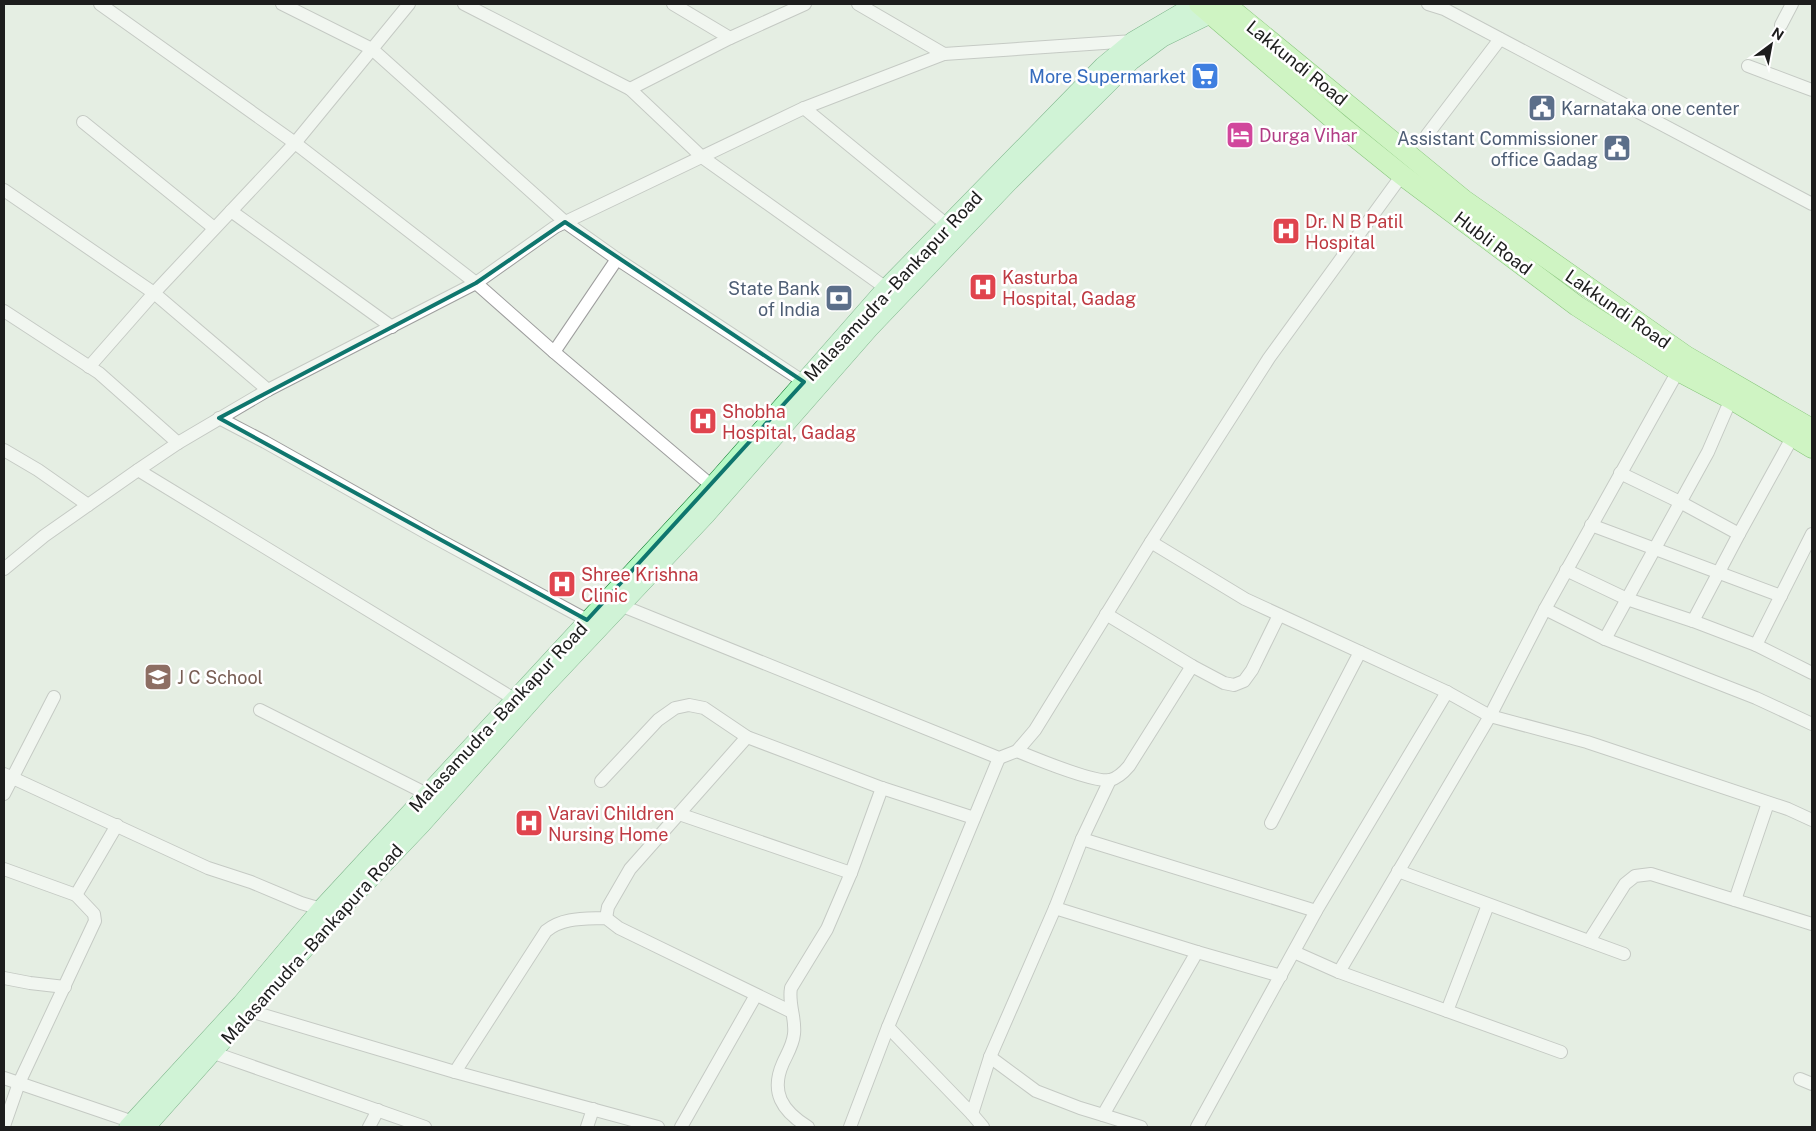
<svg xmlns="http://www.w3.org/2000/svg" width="1816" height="1131" font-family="'Public Sans',sans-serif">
  <rect width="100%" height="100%" fill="#e5eee3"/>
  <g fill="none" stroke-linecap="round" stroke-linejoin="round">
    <defs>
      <g id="street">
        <path d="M100,4l195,139 181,140 78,69 158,134"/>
        <path d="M282,4l90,45 193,173 52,37 187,123"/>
        <path d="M464,4l166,85 72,68 184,131"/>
        <path d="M673,4l57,34"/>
        <path d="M858,4l86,50"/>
        <path d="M1428,4l16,5 368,195"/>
        <path d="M1781,25l11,-21"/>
        <path d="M1748,66l64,24"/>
        <path d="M630,89l100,-51 75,-34"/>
        <path d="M804,108l143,117"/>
        <path d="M83,122l131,106"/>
        <path d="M1427,135l73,-96"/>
        <path d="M4,190l150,103 114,97"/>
        <path d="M231,211l161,116"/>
        <path d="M4,311l95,62 79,70"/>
        <path d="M554,352l63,-93"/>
        <path d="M89,367l65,-74 141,-150 114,-139"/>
        <path d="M219,418l46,24 167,94 155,84"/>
        <path d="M4,450l34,20 50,35"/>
        <path d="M138,470l376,229"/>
        <path d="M1620,473l60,29 59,32"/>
        <path d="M1591,525l190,71"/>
        <path d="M1151,542l94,57 202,93 43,24 97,26 201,67 24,11"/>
        <path d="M4,569l40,-33 94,-66 40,-27 90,-53 208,-107 79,-56 249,-119 140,-54 189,-13"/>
        <path d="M1566,570l61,29 66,22 63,24 56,28"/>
        <path d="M620,605l379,153 18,-7 18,-21 116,-188 118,-184 133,-183"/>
        <path d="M1545,609l60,30 151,59 56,26"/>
        <path d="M1106,614l86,52 32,17 10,2 10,-4 8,-11 27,-55"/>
        <path d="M1693,621l46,-87 54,-98"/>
        <path d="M1605,639l103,-187 23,-53"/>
        <path d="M1756,645l56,-111"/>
        <path d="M260,710l167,84"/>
        <path d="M1017,751c17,7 78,32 93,29 8,-2 14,-8 19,-14l63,-100"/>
        <path d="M4,774l204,94 43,14 50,21 20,6"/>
        <path d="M601,781l57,-61 17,-12 14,-3 15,3 43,29 135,51 92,30"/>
        <path d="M4,794l50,-97"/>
        <path d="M679,814l172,59"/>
        <path d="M1271,823l89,-171"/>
        <path d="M1082,839l234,72"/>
        <path d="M4,869l72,26 41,-70"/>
        <path d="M1398,871l226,83"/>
        <path d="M1735,900l33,-97"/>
        <path d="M606,918l2,-11 22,-38 117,-132"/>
        <path d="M1589,941l36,-57 10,-8 16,-2 161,50"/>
        <path d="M1197,952l84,24"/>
        <path d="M1294,952l45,20 222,80"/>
        <path d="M1339,972l151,-256 55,-107 133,-238"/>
        <path d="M4,978l26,5 35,4"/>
        <path d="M250,1011l205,61 203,55"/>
        <path d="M1447,1011l41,-106"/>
        <path d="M888,1027l84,87 18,-57 65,-149 27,-69 28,-59"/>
        <path d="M214,1053l211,74"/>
        <path d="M990,1057l46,34 44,17 23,7 94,-163 -142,-44"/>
        <path d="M455,1072l91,-141c17,-14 39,-12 60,-13l13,10 173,84"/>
        <path d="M4,1078l129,44"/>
        <path d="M1800,1079l12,5"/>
        <path d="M972,1114l11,13"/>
        <path d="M1103,1115l38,12"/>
        <path d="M4,1126l15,-43 76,-162 -1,-7 -18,-19"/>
        <path d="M369,1127l9,-17"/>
        <path d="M587,1127l6,-18"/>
        <path d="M681,1127l75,-132"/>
        <path d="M808,1127c-26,-16 -38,-35 -25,-64 4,-9 10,-18 11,-29 2,-16 -6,-30 -3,-46l36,-59 24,-56 31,-85"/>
        <path d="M850,1127l38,-100 111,-269"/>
        <path d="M1197,1127l119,-216 131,-219"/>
      </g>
      <g id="secondary">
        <path d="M128,1127l113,-123 80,-95 391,-423 174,-198 217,-222 30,-25 63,-37"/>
        <path d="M146,1127l180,-202 96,-101 122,-137 162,-172 163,-186 140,-147 122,-121 31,-23 49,-24"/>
      </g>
      <g id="primary">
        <path d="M1199,4l141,121 62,50 175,131 101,65 53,28 81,49"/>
        <path d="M1225,4l239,196 222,156 126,73"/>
      </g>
    </defs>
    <!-- street casing -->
    <use href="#street" stroke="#9e9e9e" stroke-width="14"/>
    <!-- secondary casing -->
    <use href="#secondary" stroke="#057325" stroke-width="19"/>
    <!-- primary casing -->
    <use href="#primary" stroke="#189601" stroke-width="21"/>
    <!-- street -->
    <use href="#street" stroke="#fff" stroke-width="12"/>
    <!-- secondary -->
    <use href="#secondary" stroke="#b7f9c6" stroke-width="18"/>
    <!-- primary -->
    <use href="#primary" stroke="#b4fb9b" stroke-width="20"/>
  </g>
  <!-- marked area -->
  <path d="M0 0H1816V1131H0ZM565,222l239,160 -217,238 -368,-202 257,-135z" fill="#e5eee3" fill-opacity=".55" fill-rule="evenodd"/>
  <path fill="none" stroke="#0f766e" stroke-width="4" stroke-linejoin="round" d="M565,222l239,160 -217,238 -368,-202 257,-135z"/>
  <!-- icons -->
  <defs>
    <symbol id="supermarket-square" viewBox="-11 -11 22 22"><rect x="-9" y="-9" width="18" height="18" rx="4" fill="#3f7fe0" stroke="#fff"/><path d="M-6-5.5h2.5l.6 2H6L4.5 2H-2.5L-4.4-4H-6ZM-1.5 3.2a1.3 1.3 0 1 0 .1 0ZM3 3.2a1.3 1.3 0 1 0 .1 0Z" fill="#fff"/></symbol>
    <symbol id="civic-square" viewBox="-11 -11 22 22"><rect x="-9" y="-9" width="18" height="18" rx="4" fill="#5c6f8a" stroke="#fff"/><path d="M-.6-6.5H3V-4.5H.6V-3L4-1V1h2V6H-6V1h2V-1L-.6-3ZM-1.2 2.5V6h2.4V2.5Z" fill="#fff"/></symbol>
    <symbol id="hotel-square" viewBox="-11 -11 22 22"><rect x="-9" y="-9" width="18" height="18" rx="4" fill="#d1479c" stroke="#fff"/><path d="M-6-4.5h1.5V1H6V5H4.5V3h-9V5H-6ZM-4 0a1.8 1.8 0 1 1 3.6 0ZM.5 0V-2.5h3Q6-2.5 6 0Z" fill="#fff"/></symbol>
    <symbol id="hospital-square" viewBox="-11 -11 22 22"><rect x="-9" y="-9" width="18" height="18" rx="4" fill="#e0444e" stroke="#fff"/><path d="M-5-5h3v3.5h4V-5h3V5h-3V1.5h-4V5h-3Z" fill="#fff"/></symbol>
    <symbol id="bank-square" viewBox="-11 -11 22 22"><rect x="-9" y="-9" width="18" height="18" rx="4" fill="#5c6f8a" stroke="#fff"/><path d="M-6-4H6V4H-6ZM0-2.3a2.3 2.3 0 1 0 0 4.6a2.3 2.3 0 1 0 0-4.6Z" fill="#fff"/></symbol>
    <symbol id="school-square" viewBox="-11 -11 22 22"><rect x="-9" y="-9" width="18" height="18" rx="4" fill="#8d6e63" stroke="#fff"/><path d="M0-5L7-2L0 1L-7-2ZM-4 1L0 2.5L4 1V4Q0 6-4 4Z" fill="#fff"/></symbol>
  </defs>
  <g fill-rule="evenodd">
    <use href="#supermarket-square" x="1189" y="60" width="32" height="32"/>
    <use href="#civic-square" x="1526" y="92" width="32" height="32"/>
    <use href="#hotel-square" x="1224" y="119" width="32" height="32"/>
    <use href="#civic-square" x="1601" y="132" width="32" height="32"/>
    <use href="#hospital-square" x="1270" y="215" width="32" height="32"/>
    <use href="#hospital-square" x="967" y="271" width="32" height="32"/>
    <use href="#bank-square" x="823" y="282" width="32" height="32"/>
    <use href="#hospital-square" x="687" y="405" width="32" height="32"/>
    <use href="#hospital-square" x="546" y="568" width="32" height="32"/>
    <use href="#school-square" x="142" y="661" width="32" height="32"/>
    <use href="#hospital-square" x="513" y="807" width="32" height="32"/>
  </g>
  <g text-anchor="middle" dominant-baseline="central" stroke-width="5" stroke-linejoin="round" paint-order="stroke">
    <!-- street labels -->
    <g font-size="18" fill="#1d1d1d" stroke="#fff">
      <text transform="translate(1297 63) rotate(39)">Lakkundi Road</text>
      <text transform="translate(1493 243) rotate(37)">Hubli Road</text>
      <text transform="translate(893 286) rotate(-47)">Malasamudra - Bankapur Road</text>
      <text transform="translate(1618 309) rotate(35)">Lakkundi Road</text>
      <text transform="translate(498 717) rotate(-47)">Malasamudra - Bankapur Road</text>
      <text transform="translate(312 944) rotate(-48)">Malasamudra - Bankapura Road</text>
    </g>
    <!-- shop labels -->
    <g font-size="18" fill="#366cbe" stroke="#fff" text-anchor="end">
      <text x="1186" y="76">More Supermarket</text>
    </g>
    <!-- service labels -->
    <g font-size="18" fill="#4e5e75" stroke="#fff" text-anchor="end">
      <text x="1561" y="108" text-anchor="start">Karnataka one center</text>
      <text x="1598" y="138">Assistant Commissioner<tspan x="1598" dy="21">office Gadag</tspan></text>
      <text x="820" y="288">State Bank<tspan x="820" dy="21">of India</tspan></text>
    </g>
    <!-- hotel labels -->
    <g font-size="18" fill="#b23c85" stroke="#fff" text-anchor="start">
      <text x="1259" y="135">Durga Vihar</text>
    </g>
    <!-- health labels -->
    <g font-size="18" fill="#be3a42" stroke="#fff" text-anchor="start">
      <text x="1305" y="221">Dr. N B Patil<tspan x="1305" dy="21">Hospital</tspan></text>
      <text x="1002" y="277">Kasturba<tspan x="1002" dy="21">Hospital, Gadag</tspan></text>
      <text x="722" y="411">Shobha<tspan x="722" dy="21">Hospital, Gadag</tspan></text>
      <text x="581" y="574">Shree Krishna<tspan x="581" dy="21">Clinic</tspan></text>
      <text x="548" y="813">Varavi Children<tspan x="548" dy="21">Nursing Home</tspan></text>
    </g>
    <!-- education labels -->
    <g font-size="18" fill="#785e54" stroke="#fff" text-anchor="start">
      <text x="177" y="677">J C School</text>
    </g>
  </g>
  <!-- border -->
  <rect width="1816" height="1131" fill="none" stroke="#1d1d1d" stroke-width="10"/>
  <!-- north arrow -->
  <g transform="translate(1771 45) rotate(32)" stroke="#ffffff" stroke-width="4" paint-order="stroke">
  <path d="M0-4L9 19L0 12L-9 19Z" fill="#1d1d1d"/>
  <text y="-8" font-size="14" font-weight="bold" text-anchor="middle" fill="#1d1d1d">N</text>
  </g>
</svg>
